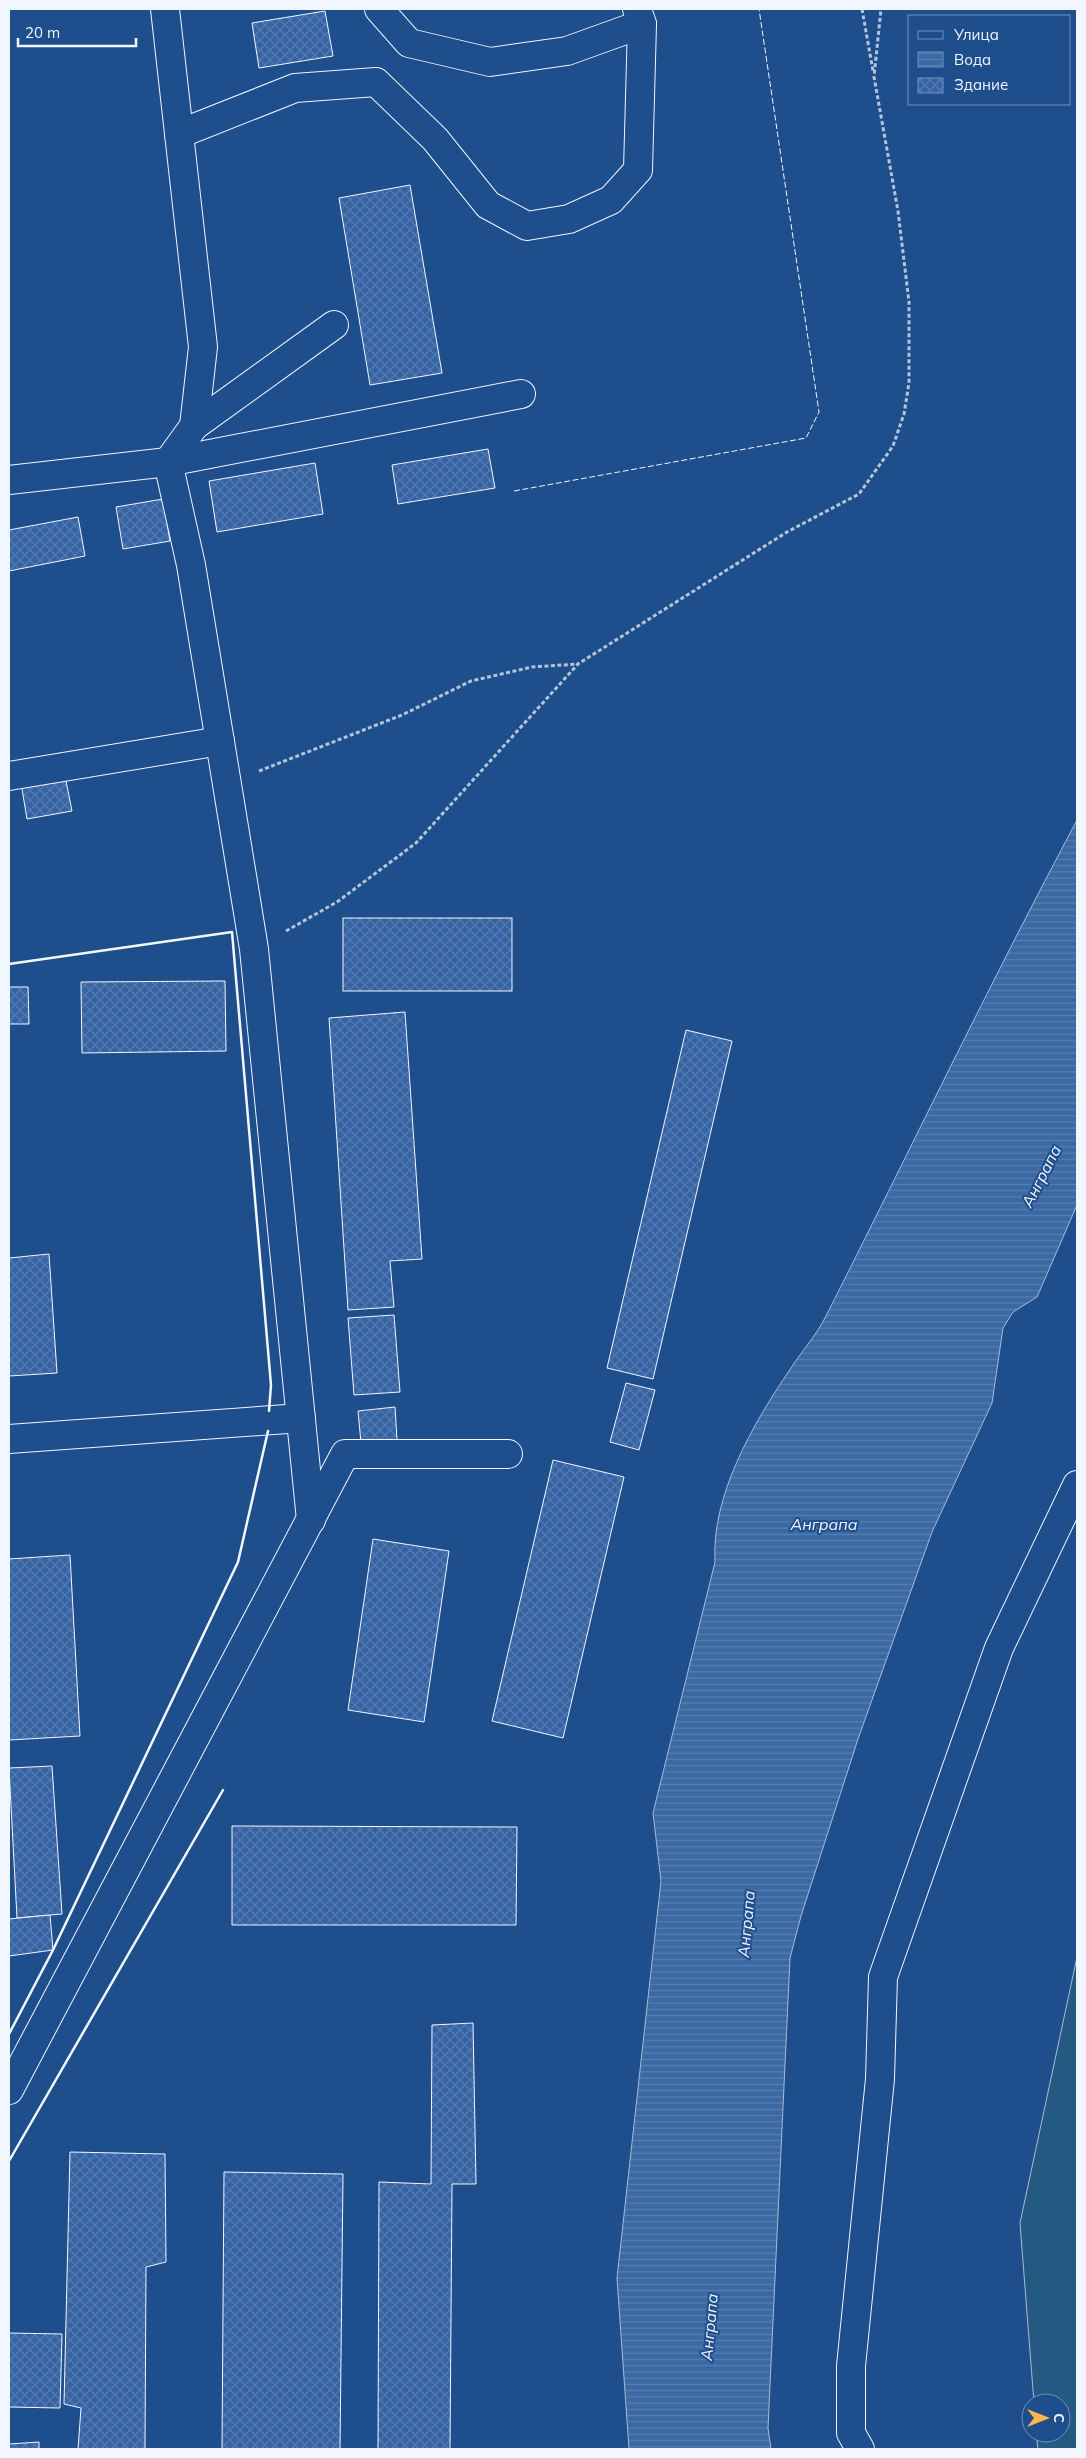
<svg xmlns="http://www.w3.org/2000/svg" width="1086" height="2458" font-family="Mulish,sans-serif">
  <defs>
    <pattern id="water-rules" width="6" height="5" patternUnits="userSpaceOnUse" patternTransform="scale(1.25)"><rect width="6" height="5" fill="#3b69a3"/><path d="M0 2.5h6" fill="none" stroke="#587fb1"/></pattern>
    <pattern id="building-cross-hatch" width="8" height="8" patternUnits="userSpaceOnUse" patternTransform="scale(1.25)"><rect width="8" height="8" fill="#3563a3"/><path d="M0 0l8 8M0 8l8-8" fill="none" stroke="#537ab1"/></pattern>
  </defs>
  <rect width="100%" height="100%" fill="#1f4e8c"/>
  <!-- garden -->
  <path fill="#245a82" stroke="#a8bbd7" d="M1077,1957v492h-39l-2,-16h25v-30h-27l-14,-180z"/>
  <!-- water -->
  <path fill="url(#water-rules)" stroke="#a8bbd7" d="M1077,820v385l-40,92 -24,15 -10,16 -11,75 -60,129 -74,207 -57,177 -11,42 -22,470 3,21h-142l-12,-171 44,-397 -8,-68 62,-251c-4,-66 38,-138 74,-191 12,-19 27,-35 37,-55 84,-166 164,-333 251,-496z"/>
  <!-- building -->
  <g fill="url(#building-cross-hatch)" stroke="#f2f6ff">
    <path d="M325,11l8,45 -74,12 -7,-45z"/>
    <path d="M410,185l32,188 -72,12 -31,-187z"/>
    <path d="M488,449l7,39 -97,16 -6,-39z"/>
    <path d="M315,463l8,51 -106,18 -8,-51z"/>
    <path d="M163,499l7,42 -47,8 -7,-42z"/>
    <path d="M78,517l7,39 -76,15v-41z"/>
    <path d="M65,776l7,35 -45,8 -6,-36z"/>
    <rect x="343" y="918" width="169" height="73"/>
    <path d="M225,981l1,70 -144,2 -1,-71z"/>
    <path d="M9,987h19l1,37h-20z"/>
    <path d="M405,1012l17,247 -32,2 4,46 -46,3 -19,-292z"/>
    <path d="M686,1030l46,11 -79,338 -46,-11z"/>
    <path d="M49,1254l8,119 -48,3v-118z"/>
    <path d="M394,1315l6,77 -46,3 -6,-77z"/>
    <path d="M626,1383l29,7 -16,60 -29,-8z"/>
    <path d="M395,1407l2,33 -36,3 -3,-32z"/>
    <path d="M553,1460l71,17 -61,261 -71,-17z"/>
    <path d="M373,1539l76,12 -25,171 -76,-12z"/>
    <path d="M70,1555l10,181 -71,4v-181z"/>
    <path d="M52,1766l10,148 -45,4 -8,-150z"/>
    <path d="M232,1826l285,1 -1,98h-284z"/>
    <path d="M50,1915l3,35 -44,6v-37z"/>
    <path d="M473,2023l3,161h-24l-2,265h-72l1,-267 52,2 1,-159z"/>
    <path d="M70,2152l95,2 1,108 -20,5 -1,182h-67l3,-41 -17,-4z"/>
    <path d="M224,2172l119,2 -3,275h-118z"/>
    <path d="M9,2333l53,1 -2,74 -51,-1z"/>
    <path d="M39,2442v7h-30v-5z"/>
  </g>
  <g fill="none" stroke-linecap="round" stroke-linejoin="round">
    <defs>
      <g id="minor">
        <path d="M165,9l38,338 -9,79 -26,36 23,103 63,384 57,571"/>
        <path d="M379,9l30,34 81,19 77,-11 75,-27"/>
        <path d="M179,134l116,-46 81,-6 59,57 53,66 39,21 42,-7 42,-19 27,-30 4,-146 -5,-15"/>
        <path d="M194,426l140,-101"/>
        <path d="M9,480l159,-18 353,-68"/>
        <path d="M9,776l211,-35"/>
        <path d="M9,1439l292,-21"/>
        <path d="M9,2090l336,-636h163"/>
        <path d="M860,2449l-9,-16v-67l29,-287 3,-102 116,-329 78,-163"/>
      </g>
    </defs>
    <!-- minor casing -->
    <use href="#minor" stroke="#f2f6ff" stroke-width="30"/>
    <!-- path -->
    <g stroke="#b3c4dc" stroke-width="3" stroke-dasharray="4 2.5" stroke-linecap="butt">
      <path d="M862,9l11,62"/>
      <path d="M259,771l143,-56 69,-34 61,-14 46,-3"/>
      <path d="M286,931l51,-29 79,-59 162,-179 209,-132 72,-38 34,-48 11,-32 5,-31v-81l-11,-91 -24,-134 7,-68"/>
    </g>
    <!-- minor -->
    <use href="#minor" stroke="#1f4e8c" stroke-width="28"/>
    <!-- fence -->
    <path stroke="#f2f6ff" stroke-width="1" stroke-dasharray="6 2.5" stroke-linecap="butt" d="M514,491l292,-53 13,-26 -60,-403"/>
    <!-- wall -->
    <g stroke="#f2f6ff" stroke-width="2.5">
      <path d="M9,964l223,-32 39,453 -2,26"/>
      <path d="M9,2034l44,-84 185,-388 30,-131"/>
      <path d="M9,2161l214,-371"/>
    </g>
  </g>
  <g text-anchor="middle" dominant-baseline="central" stroke-width="4" stroke-linejoin="round" paint-order="stroke">
    <!-- water labels -->
    <g font-size="16" font-style="italic" fill="#f2f6ff" stroke="#1f4e8c">
      <text transform="translate(1041 1176) rotate(-63)">Анграпа</text>
      <text x="824" y="1524">Анграпа</text>
      <text transform="translate(746 1924) rotate(-85)">Анграпа</text>
      <text transform="translate(709 2327) rotate(-85)">Анграпа</text>
    </g>
  </g>
  <!-- border -->
  <rect width="1086" height="2458" fill="none" stroke="#f2f6ff" stroke-width="20"/>
  <!-- legend -->
  <rect x="908" y="15" width="162" height="90" fill="#1f4e8c" stroke="#7391ba"/>
  <rect x="918" y="31" width="25" height="8" fill="#1f4e8c" stroke="#7391ba"/>
  <text x="954" y="40" font-size="15" fill="#f2f6ff">Улица</text>
  <rect x="918" y="52" width="25" height="15" fill="url(#water-rules)" stroke="#7391ba"/>
  <text x="954" y="65" font-size="15" fill="#f2f6ff">Вода</text>
  <rect x="918" y="78" width="25" height="15" fill="url(#building-cross-hatch)" stroke="#7391ba"/>
  <text x="954" y="90" font-size="15" fill="#f2f6ff">Здание</text>
  <!-- north arrow -->
  <g transform="translate(1046 2418) rotate(90)"><circle r="24" fill="#1f4e8c" stroke="#7391ba"/>
  <path d="M0-4L9 19L0 12L-9 19Z" fill="#ffb74d"/>
  <text y="-8" font-size="14" font-weight="bold" text-anchor="middle" fill="#f2f6ff">С</text>
  </g>
  <!-- scale -->
  <path d="M18 38v8h118v-8" fill="none" stroke="#f2f6ff" stroke-width="2.5"/>
  <text x="25" y="38" font-size="15" fill="#f2f6ff" stroke="#1f4e8c" stroke-width="4" paint-order="stroke">20 m</text>
</svg>
